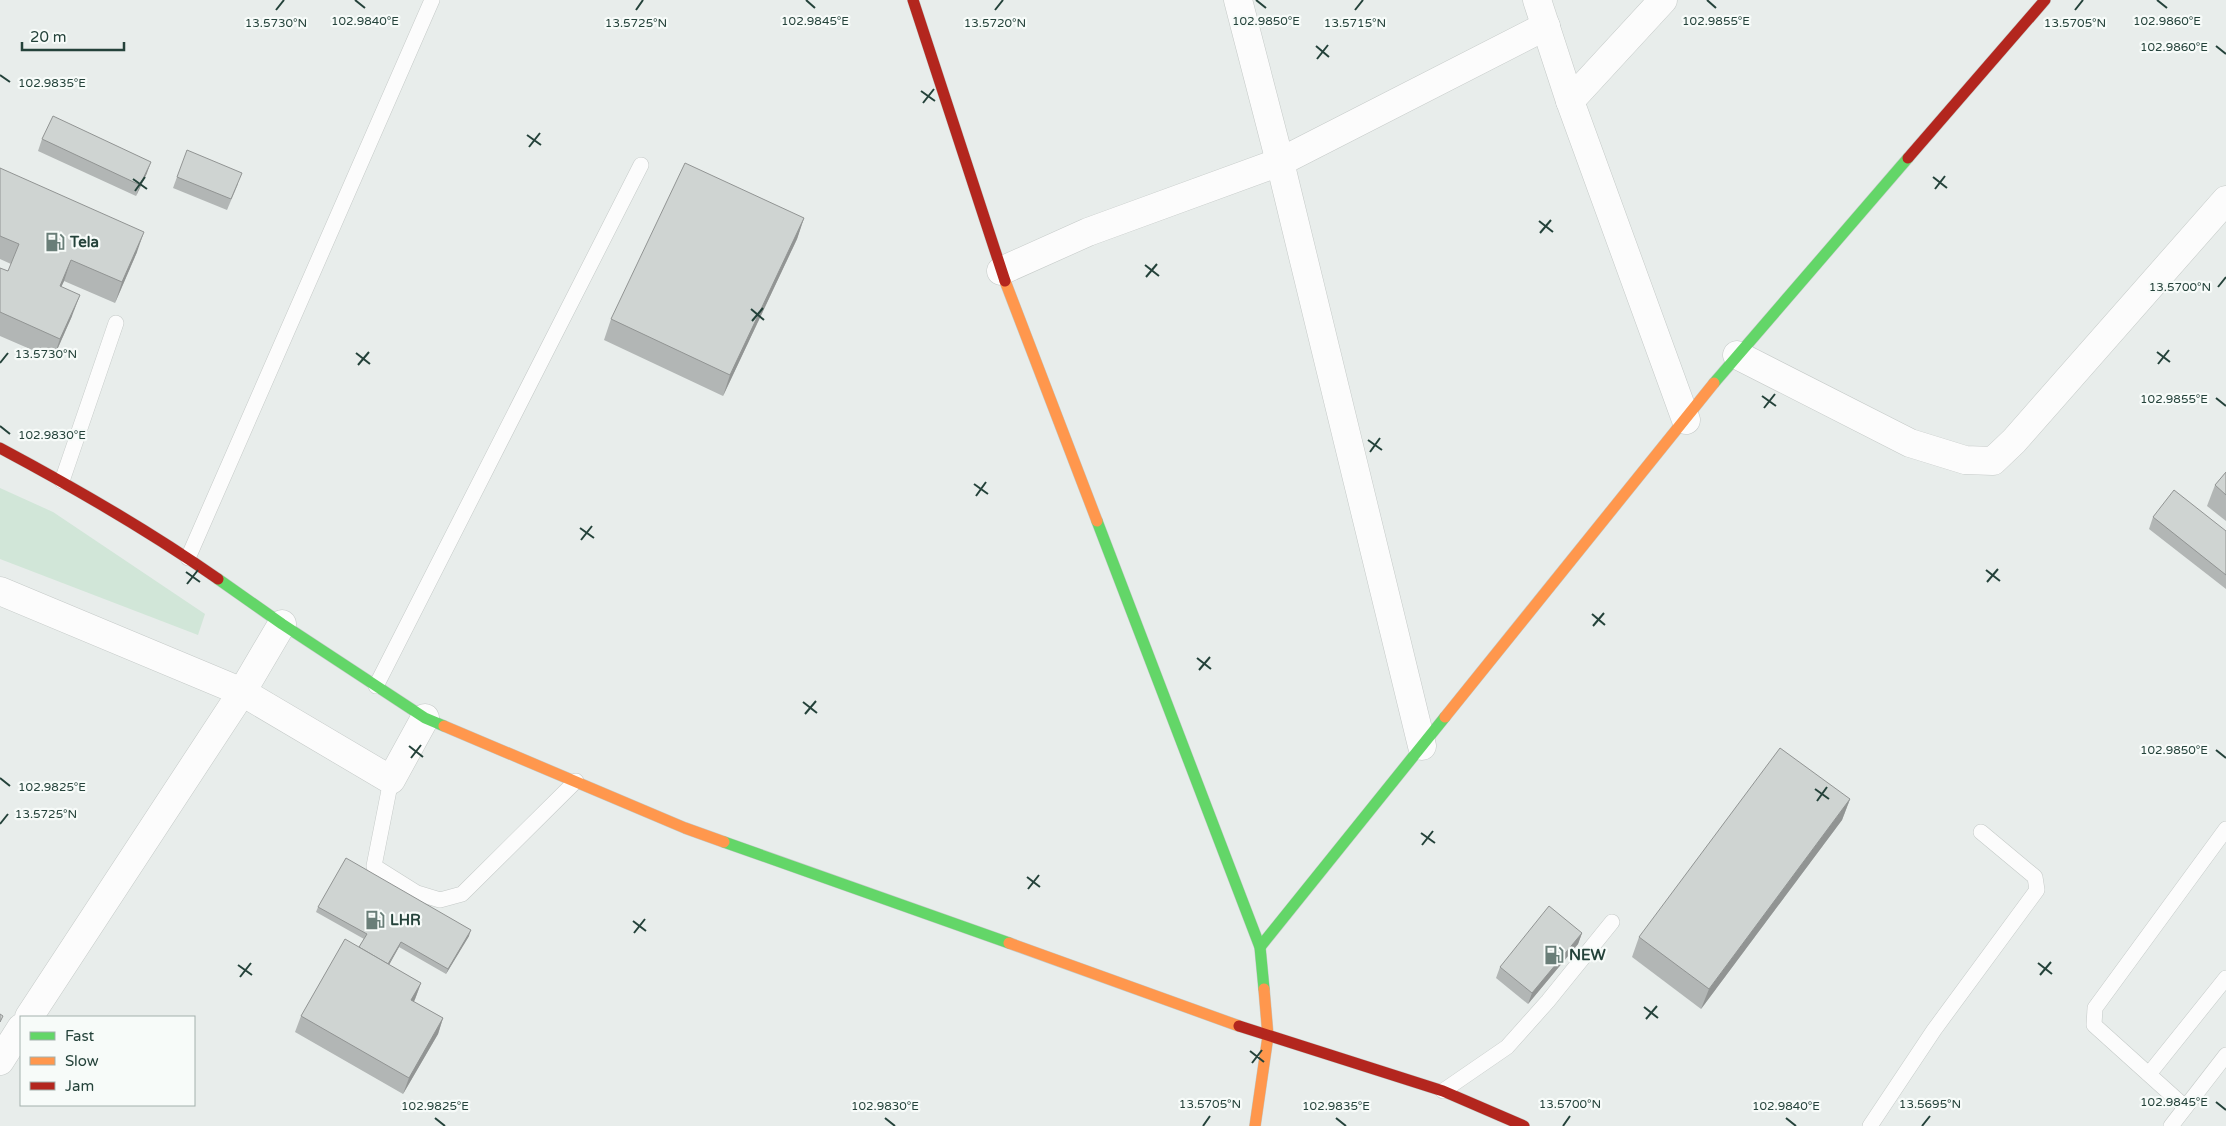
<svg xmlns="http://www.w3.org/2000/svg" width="2226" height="1126" font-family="'Varela Round',sans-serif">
  <rect width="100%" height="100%" fill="#e8edeb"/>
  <!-- green -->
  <path fill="#d1e6d8" d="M0,488l53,24 152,102 -7,21 -198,-76z"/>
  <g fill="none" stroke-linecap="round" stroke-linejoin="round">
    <defs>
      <g id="lane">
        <path d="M62,481l54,-158"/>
        <path d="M188,558l244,-558"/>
        <path d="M376,686l265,-521"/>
        <path d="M391,780l-17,86 43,27 23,7 22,-6 114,-113"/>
        <path d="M2149,1074l77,-96"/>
        <path d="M1443,1091l64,-44 41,-46 64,-79"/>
        <path d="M2185,1107l-91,-82 1,-17 131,-179"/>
        <path d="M1870,1126l64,-96 103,-140 -2,-13 -54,-45"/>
        <path d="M2171,1126l55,-71"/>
      </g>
      <g id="street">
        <path d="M1238,0l42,162 142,584"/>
        <path d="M1537,0l33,101 116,319"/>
        <path d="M1570,101l93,-101"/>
        <path d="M1001,271l87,-39 192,-70 266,-136"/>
        <path d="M1737,355l173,88 55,17 28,1 21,-20 212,-241"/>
        <path d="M0,591l242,101 149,88 34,-62"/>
        <path d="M29,1017l213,-325 40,-68"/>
        <path d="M0,1061l21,-33"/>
      </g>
      <g id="fast">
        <path d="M1714,383l194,-225"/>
        <path d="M1097,521l163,426 4,42"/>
        <path d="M218,579l64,45 143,94 19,8"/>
        <path d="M724,842l285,101"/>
        <path d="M1260,947l185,-230"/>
      </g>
      <g id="slow">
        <path d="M1005,281l92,240"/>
        <path d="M1445,717l269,-334"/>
        <path d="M444,726l241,102 39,14"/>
        <path d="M1009,943l230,83"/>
        <path d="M1255,1126l13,-90 -4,-47"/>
      </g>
      <g id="jam">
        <path d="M913,0l92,281"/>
        <path d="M1908,158l137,-158"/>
        <path d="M0,448c75,40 148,82 218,131"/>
        <path d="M1239,1026l204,65 81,35"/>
      </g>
    </defs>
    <!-- lane casing -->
    <use href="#lane" stroke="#c5cac8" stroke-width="16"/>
    <!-- street casing -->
    <use href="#street" stroke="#c5cac8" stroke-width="29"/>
    <!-- fast casing -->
    <use href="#fast" stroke="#c3cbc8" stroke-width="12"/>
    <!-- slow casing -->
    <use href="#slow" stroke="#c3cbc8" stroke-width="12"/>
    <!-- jam casing -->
    <use href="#jam" stroke="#c3cbc8" stroke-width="12"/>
    <!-- lane -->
    <use href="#lane" stroke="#fcfcfc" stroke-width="15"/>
    <!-- street -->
    <use href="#street" stroke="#fcfcfc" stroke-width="28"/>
    <!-- fast -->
    <use href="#fast" stroke="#63d668" stroke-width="11"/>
    <!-- slow -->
    <use href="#slow" stroke="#ff974d" stroke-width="11"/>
    <!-- jam -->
    <use href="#jam" stroke="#b3261e" stroke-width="11"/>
  </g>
  <!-- wall -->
  <g fill="#b2b6b5">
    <path d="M42,139l105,34 -11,23 -98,-45z"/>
    <path d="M0,168l137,84 -22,51 -51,-22 -3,6 11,29 -19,43 -53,-23v-68l8,3 3,-7 -11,-5z"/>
    <path d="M177,177l61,7 -11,26 -54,-22z"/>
    <path d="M804,218l-7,21 -74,157 -119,-56 7,-21z"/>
    <path d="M2226,472v49l-19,-15 8,-21z"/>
    <path d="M2153,517l73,14v58l-77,-60z"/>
    <path d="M1850,799l-8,21 -141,189 -69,-52 7,-20z"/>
    <path d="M318,907l151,29 -23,38 -47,-27 -10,18 32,18 -7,19 29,16 -5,16 -35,60 -108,-62 6,-16 58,-69 5,-8 -48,-27z"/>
    <path d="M1582,933l-4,11 -50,60 -32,-26 4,-11z"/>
  </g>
  <!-- shaded-wall -->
  <g fill="#919493">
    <path d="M151,162l-4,11 -11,23 4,-11z"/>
    <path d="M804,218l-7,21 -74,157 7,-21z"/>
    <path d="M144,232l-7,20 -22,51 7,-21z"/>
    <path d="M71,260l-7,21 -12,26 8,-21z"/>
    <path d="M80,295l-8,21 -19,43 7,-20z"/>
    <path d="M1850,799l-8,21 -141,189 8,-20z"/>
    <path d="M471,930l-2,6 -23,38 2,-5z"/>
    <path d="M1582,933l-4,11 -50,60 4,-11z"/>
    <path d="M401,942l-2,5 -18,32 2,-5z"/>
    <path d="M421,983l-6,16 -9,17 5,-16z"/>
    <path d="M443,1018l-5,16 -35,60 6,-16z"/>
  </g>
  <!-- building -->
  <g fill="#cfd4d2" stroke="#919493">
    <path d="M53,116l98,46 -11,23 -98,-46z"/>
    <path d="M187,150l55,23 -11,26 -54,-22z"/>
    <path d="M685,163l119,55 -74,157 -119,-56z"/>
    <path d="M0,168l144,64 -22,50 -51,-22 -11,26 20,9 -20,44 -60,-27v-44l8,3 11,-27 -19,-8z"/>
    <path d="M2226,472v23l-11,-10z"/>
    <path d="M2174,490l52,41v44l-73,-58z"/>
    <path d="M1780,748l70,51 -141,190 -70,-52z"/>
    <path d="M346,858l125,72 -23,39 -47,-27 -13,22 -29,-17 8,-13 -49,-27z"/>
    <path d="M1549,906l33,27 -50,60 -32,-26z"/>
    <path d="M345,939l76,44 -10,17 32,18 -34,60 -108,-62z"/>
    <path d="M0,1014l3,2 -3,6z"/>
  </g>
  <!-- ticks -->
  <path fill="none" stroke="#24423a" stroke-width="2" d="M355,0l10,8M806,0l9,8M1256,0l10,8M1707,0l9,8M2157,0l10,8M276,10l8,-10M636,10l7,-10M995,10l8,-10M1355,10l8,-10M2075,10l8,-10M1316,46l13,11M2216,46l10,8M1317,59l11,-14M0,75l10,7M921,91l14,10M923,103l11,-14M527,135l14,10M529,147l11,-14M1933,177l14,11M133,179l14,10M1935,189l10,-13M135,191l10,-14M1539,221l14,11M1540,233l11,-13M1145,265l14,11M1146,277l11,-13M2218,287l8,-10M751,309l13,11M752,321l11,-13M2157,352l13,10M356,353l14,11M0,363l8,-10M2158,364l11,-14M358,365l11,-13M1762,396l14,10M2216,398l10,8M1764,408l11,-14M0,426l10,8M1368,440l14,10M1370,452l10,-14M974,484l14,10M976,496l10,-14M580,528l14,10M581,540l11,-14M1986,570l14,11M186,572l14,10M1987,582l11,-13M187,584l11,-14M1592,614l13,11M1593,626l11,-13M1197,658l14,11M1199,670l11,-13M803,702l14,11M805,714l11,-13M409,746l14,11M2216,750l10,8M411,758l10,-13M0,778l10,8M1815,789l14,10M1817,801l10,-14M0,824l8,-10M1421,833l14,10M1422,845l11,-14M1027,877l13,10M1028,889l11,-14M633,921l13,10M634,933l11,-14M2038,963l14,11M238,965l14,10M2040,975l11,-13M240,977l11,-14M1644,1007l14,11M1646,1019l11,-13M1250,1051l14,11M1252,1063l10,-13M2216,1102l10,8M435,1118l10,8M885,1118l10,8M1336,1118l10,8M1786,1118l10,8M1203,1126l7,-10M1563,1126l7,-10M1922,1126l8,-10"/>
  <!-- icons -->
  <defs>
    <symbol id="fuel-bare" viewBox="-9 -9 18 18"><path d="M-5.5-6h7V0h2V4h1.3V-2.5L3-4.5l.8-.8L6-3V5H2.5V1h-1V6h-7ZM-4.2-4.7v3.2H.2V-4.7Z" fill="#697e78" stroke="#f7fbf9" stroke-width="2.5" paint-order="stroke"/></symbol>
  </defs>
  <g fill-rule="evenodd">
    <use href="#fuel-bare" x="41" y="228" width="28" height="28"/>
    <use href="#fuel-bare" x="361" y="906" width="28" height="28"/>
    <use href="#fuel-bare" x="1540" y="941" width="28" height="28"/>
  </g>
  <g text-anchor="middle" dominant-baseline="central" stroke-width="4.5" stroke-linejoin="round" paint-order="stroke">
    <!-- poi labels -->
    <g font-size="15" font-weight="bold" fill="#24423a" stroke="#f7fbf9" text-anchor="start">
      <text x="70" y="242">Tela</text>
      <text x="390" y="920">LHR</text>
      <text x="1569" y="955">NEW</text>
    </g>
  </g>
  <g font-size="12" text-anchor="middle" fill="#24423a" stroke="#f7fbf9" stroke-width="4.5" stroke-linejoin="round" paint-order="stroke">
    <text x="365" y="25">102.9840°E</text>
    <text x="815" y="25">102.9845°E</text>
    <text x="2167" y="25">102.9860°E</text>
    <text x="1266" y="25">102.9850°E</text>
    <text x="1716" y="25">102.9855°E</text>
    <text x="276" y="27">13.5730°N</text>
    <text x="636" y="27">13.5725°N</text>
    <text x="995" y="27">13.5720°N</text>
    <text x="1355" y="27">13.5715°N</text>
    <text x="2075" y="27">13.5705°N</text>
    <text x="2174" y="51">102.9860°E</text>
    <text x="52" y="87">102.9835°E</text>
    <text x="2180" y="291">13.5700°N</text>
    <text x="46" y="358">13.5730°N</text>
    <text x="2174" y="403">102.9855°E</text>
    <text x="52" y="439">102.9830°E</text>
    <text x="2174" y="754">102.9850°E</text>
    <text x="52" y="791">102.9825°E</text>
    <text x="46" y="818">13.5725°N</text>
    <text x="2174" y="1106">102.9845°E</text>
    <text x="1210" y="1108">13.5705°N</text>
    <text x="1570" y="1108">13.5700°N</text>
    <text x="1930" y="1108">13.5695°N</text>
    <text x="435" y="1110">102.9825°E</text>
    <text x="885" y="1110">102.9830°E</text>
    <text x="1336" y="1110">102.9835°E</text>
    <text x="1786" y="1110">102.9840°E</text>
  </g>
  <!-- legend -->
  <rect x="20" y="1016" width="175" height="90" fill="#f7fbf9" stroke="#a3b1ad"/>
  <rect x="30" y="1032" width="25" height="8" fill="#63d668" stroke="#a3b1ad"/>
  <text x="65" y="1041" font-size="15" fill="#24423a">Fast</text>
  <rect x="30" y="1057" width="25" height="8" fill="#ff974d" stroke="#a3b1ad"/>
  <text x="65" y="1066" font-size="15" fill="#24423a">Slow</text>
  <rect x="30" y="1082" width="25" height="8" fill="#b3261e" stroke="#a3b1ad"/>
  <text x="65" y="1091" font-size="15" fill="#24423a">Jam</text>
  <!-- scale -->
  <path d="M22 42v8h102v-8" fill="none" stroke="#24423a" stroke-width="2.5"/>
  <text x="30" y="42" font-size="15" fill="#24423a" stroke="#f7fbf9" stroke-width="4" paint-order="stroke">20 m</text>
</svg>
